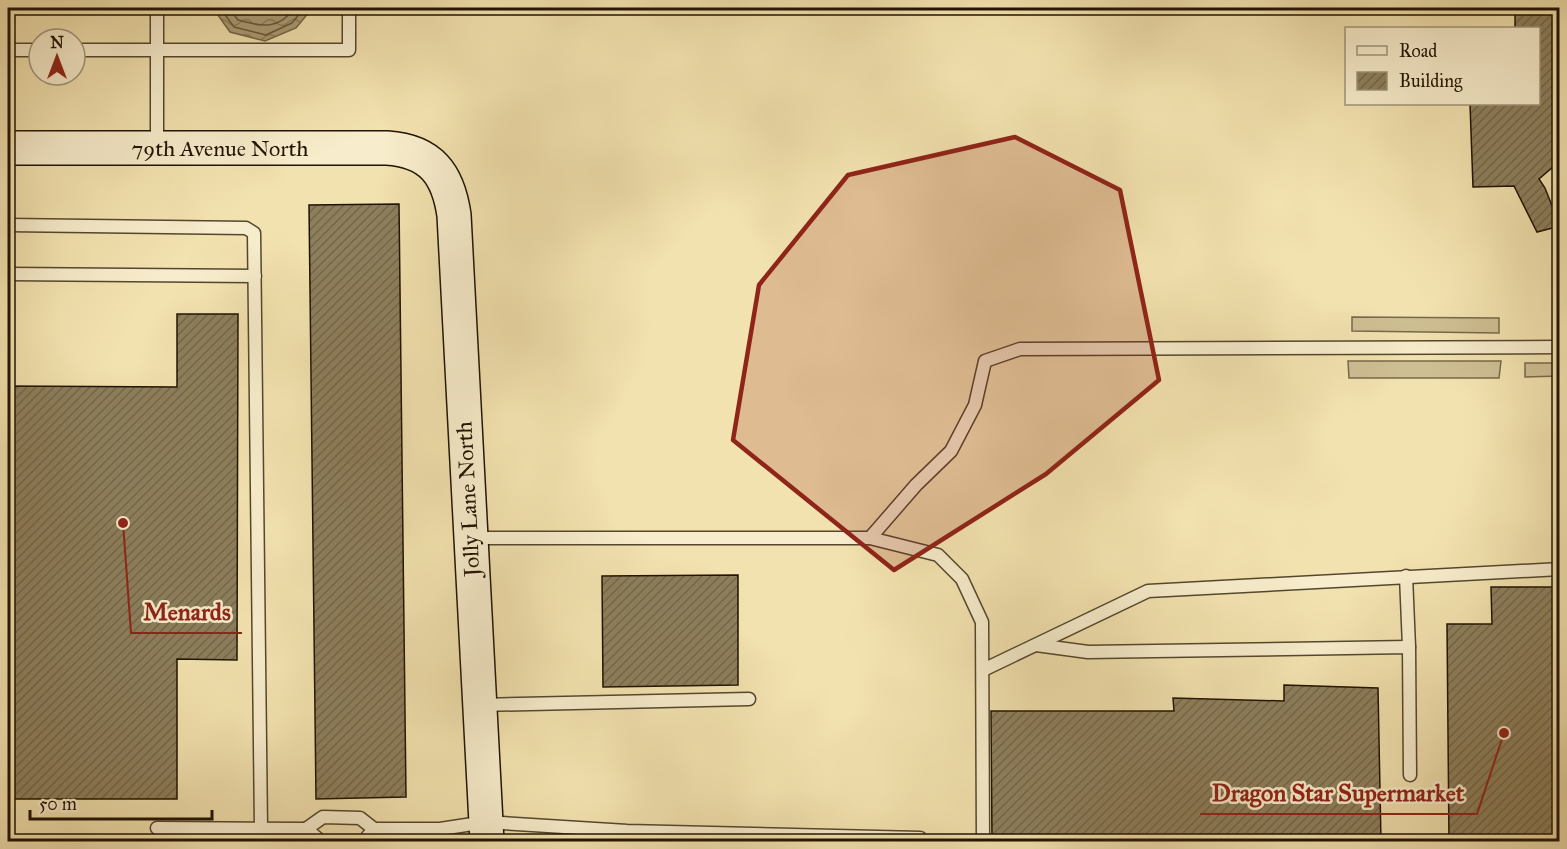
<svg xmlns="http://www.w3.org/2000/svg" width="1567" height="849" font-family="'IM FELL Great Primer',serif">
  <defs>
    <pattern id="water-waves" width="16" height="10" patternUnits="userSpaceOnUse" patternTransform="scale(1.5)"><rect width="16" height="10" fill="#ab9c75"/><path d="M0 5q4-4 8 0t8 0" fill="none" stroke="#8b7e5e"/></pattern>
    <pattern id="building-hatch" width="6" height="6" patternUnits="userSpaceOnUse" patternTransform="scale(1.5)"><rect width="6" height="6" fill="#8d7f5c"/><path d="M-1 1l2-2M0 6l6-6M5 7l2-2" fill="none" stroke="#73674a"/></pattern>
  </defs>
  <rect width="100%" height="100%" fill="#f2e2af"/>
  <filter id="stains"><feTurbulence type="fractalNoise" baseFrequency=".00333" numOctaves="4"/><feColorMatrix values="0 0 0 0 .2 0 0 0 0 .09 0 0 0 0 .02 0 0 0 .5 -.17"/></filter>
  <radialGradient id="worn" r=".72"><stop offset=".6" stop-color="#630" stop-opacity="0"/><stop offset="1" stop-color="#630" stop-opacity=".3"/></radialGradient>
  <!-- garden -->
  <g fill="#cebf92" stroke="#77694a" stroke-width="1.5">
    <path d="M1352,317l147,1v15l-147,-2z"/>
    <path d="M1348,361h153l-2,17h-150z"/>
    <path d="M1525,363h34v13l-34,1z"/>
  </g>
  <!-- water -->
  <path fill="url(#water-waves)" stroke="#736547" stroke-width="1.5" d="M213,8h96l1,3 -14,17 -31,13 -35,-9z"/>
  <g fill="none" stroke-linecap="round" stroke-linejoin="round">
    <!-- shore -->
    <g stroke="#66583c" stroke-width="1.5">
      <path d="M220,8l14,19 32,8 26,-12 12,-15"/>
      <path d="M229,8l9,12c25,7 40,10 57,-12"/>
    </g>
  </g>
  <!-- building -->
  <g fill="url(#building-hatch)" stroke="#201303" stroke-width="1.5">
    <path d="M1515,8h45v153l-21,18 6,9 15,38 -23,6 -23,-46 -41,1 -3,-83h68v-76h-23z"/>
    <path d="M399,204l7,593 -90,2 -7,-594z"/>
    <path d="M177,314h61l-1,346 -60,-1v140h-169v-413l169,1z"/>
    <path d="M738,575v110l-135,2 -1,-111z"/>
    <path d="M1491,587h64l1,36h4v219h-111l-2,-218h45z"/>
    <path d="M1284,685l94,3 3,154h-226l1,-5h-54l-4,5h-106l-1,-131h183l-1,-13 111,3z"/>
  </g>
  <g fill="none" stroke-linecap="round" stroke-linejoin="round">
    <defs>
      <g id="lane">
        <path d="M8,50h31"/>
        <path d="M75,50h82v-42"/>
        <path d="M157,147v-97h192v-42"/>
        <path d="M8,225l238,3 8,5 7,596"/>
        <path d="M8,274l247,2"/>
        <path d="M471,538h399l68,17 24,24 20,43 1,220"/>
        <path d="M870,538l46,-53 35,-34 24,-46 10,-44 35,-12 540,-2"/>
        <path d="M1406,576l3,71"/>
        <path d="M1036,645l52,7 321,-5 1,128"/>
        <path d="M983,670l165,-79 412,-22"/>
        <path d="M480,705l269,-6"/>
        <path d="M157,828l149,1"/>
        <path d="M322,842l-16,-13 17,-12 37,1 14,11h66l46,-7 141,9 293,7 1,4"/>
        <path d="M363,842l11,-13"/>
      </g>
      <path id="secondary" d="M8,148h379c44,3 61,26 67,67l33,627"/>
    </defs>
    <!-- lane casing -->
    <use href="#lane" stroke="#54472e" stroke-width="15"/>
    <!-- secondary casing -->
    <use href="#secondary" stroke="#201303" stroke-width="36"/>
    <!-- lane -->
    <use href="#lane" stroke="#f7eccb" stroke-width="12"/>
    <!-- secondary -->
    <use href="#secondary" stroke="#f7eccb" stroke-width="33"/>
  </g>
  <!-- marked area -->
  <path fill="#8f2418" fill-opacity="0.2" stroke="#8f2418" stroke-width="4.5" stroke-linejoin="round" d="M1015,137l105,53 39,190 -113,94 -152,96 -161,-130 26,-155 89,-110z"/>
  <g text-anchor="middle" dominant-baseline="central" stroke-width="5" stroke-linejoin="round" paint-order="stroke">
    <!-- street labels -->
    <g font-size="22" fill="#201303" stroke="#f7eccb">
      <text x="220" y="148">79th Avenue North</text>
      <text transform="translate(468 499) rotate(-93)">Jolly Lane North</text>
    </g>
  </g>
  <!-- callouts -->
  <path fill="none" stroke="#8f2418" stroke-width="2" d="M123 523L131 633H242M1504 733L1477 814H1200"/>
  <g fill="#8f2418" stroke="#f7eccb" stroke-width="2">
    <circle cx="123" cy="523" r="6"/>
    <circle cx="1504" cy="733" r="6"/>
  </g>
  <g font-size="24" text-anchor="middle" font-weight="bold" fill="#8f2418" stroke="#f7eccb" stroke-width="5" stroke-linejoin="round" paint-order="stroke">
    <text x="187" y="620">Menards</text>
    <text x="1338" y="801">Dragon Star Supermarket</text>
  </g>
  <!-- margin -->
  <rect width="1567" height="849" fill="none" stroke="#f2e2af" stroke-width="30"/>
  <rect x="9" y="9" width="1549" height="831" fill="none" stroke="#201303" stroke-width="3"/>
  <rect x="15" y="15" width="1537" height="819" fill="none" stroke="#201303" stroke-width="1.5"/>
  <!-- legend -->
  <rect x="1345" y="27" width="195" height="78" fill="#f7eccb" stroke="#a1957b" stroke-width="1.5"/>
  <rect x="1357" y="46" width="30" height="9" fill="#f7eccb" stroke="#a1957b" stroke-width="1.5"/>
  <text x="1399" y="57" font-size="18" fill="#201303">Road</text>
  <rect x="1357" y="72" width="30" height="18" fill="url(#building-hatch)" stroke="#a1957b" stroke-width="1.5"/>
  <text x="1399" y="87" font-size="18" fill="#201303">Building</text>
  <!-- north arrow -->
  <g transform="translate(57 57)"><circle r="28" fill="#f7eccb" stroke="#a1957b" stroke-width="1.5"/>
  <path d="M0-4.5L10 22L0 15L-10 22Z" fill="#8f2418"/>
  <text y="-9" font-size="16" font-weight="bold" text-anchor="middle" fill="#201303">N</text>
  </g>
  <!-- scale -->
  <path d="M30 810v9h182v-9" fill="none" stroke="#201303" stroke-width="3"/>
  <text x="39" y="810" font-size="18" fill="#201303" stroke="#f7eccb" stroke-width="4.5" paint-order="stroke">50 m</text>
  <rect width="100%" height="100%" filter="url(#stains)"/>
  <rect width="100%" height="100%" fill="url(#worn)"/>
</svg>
